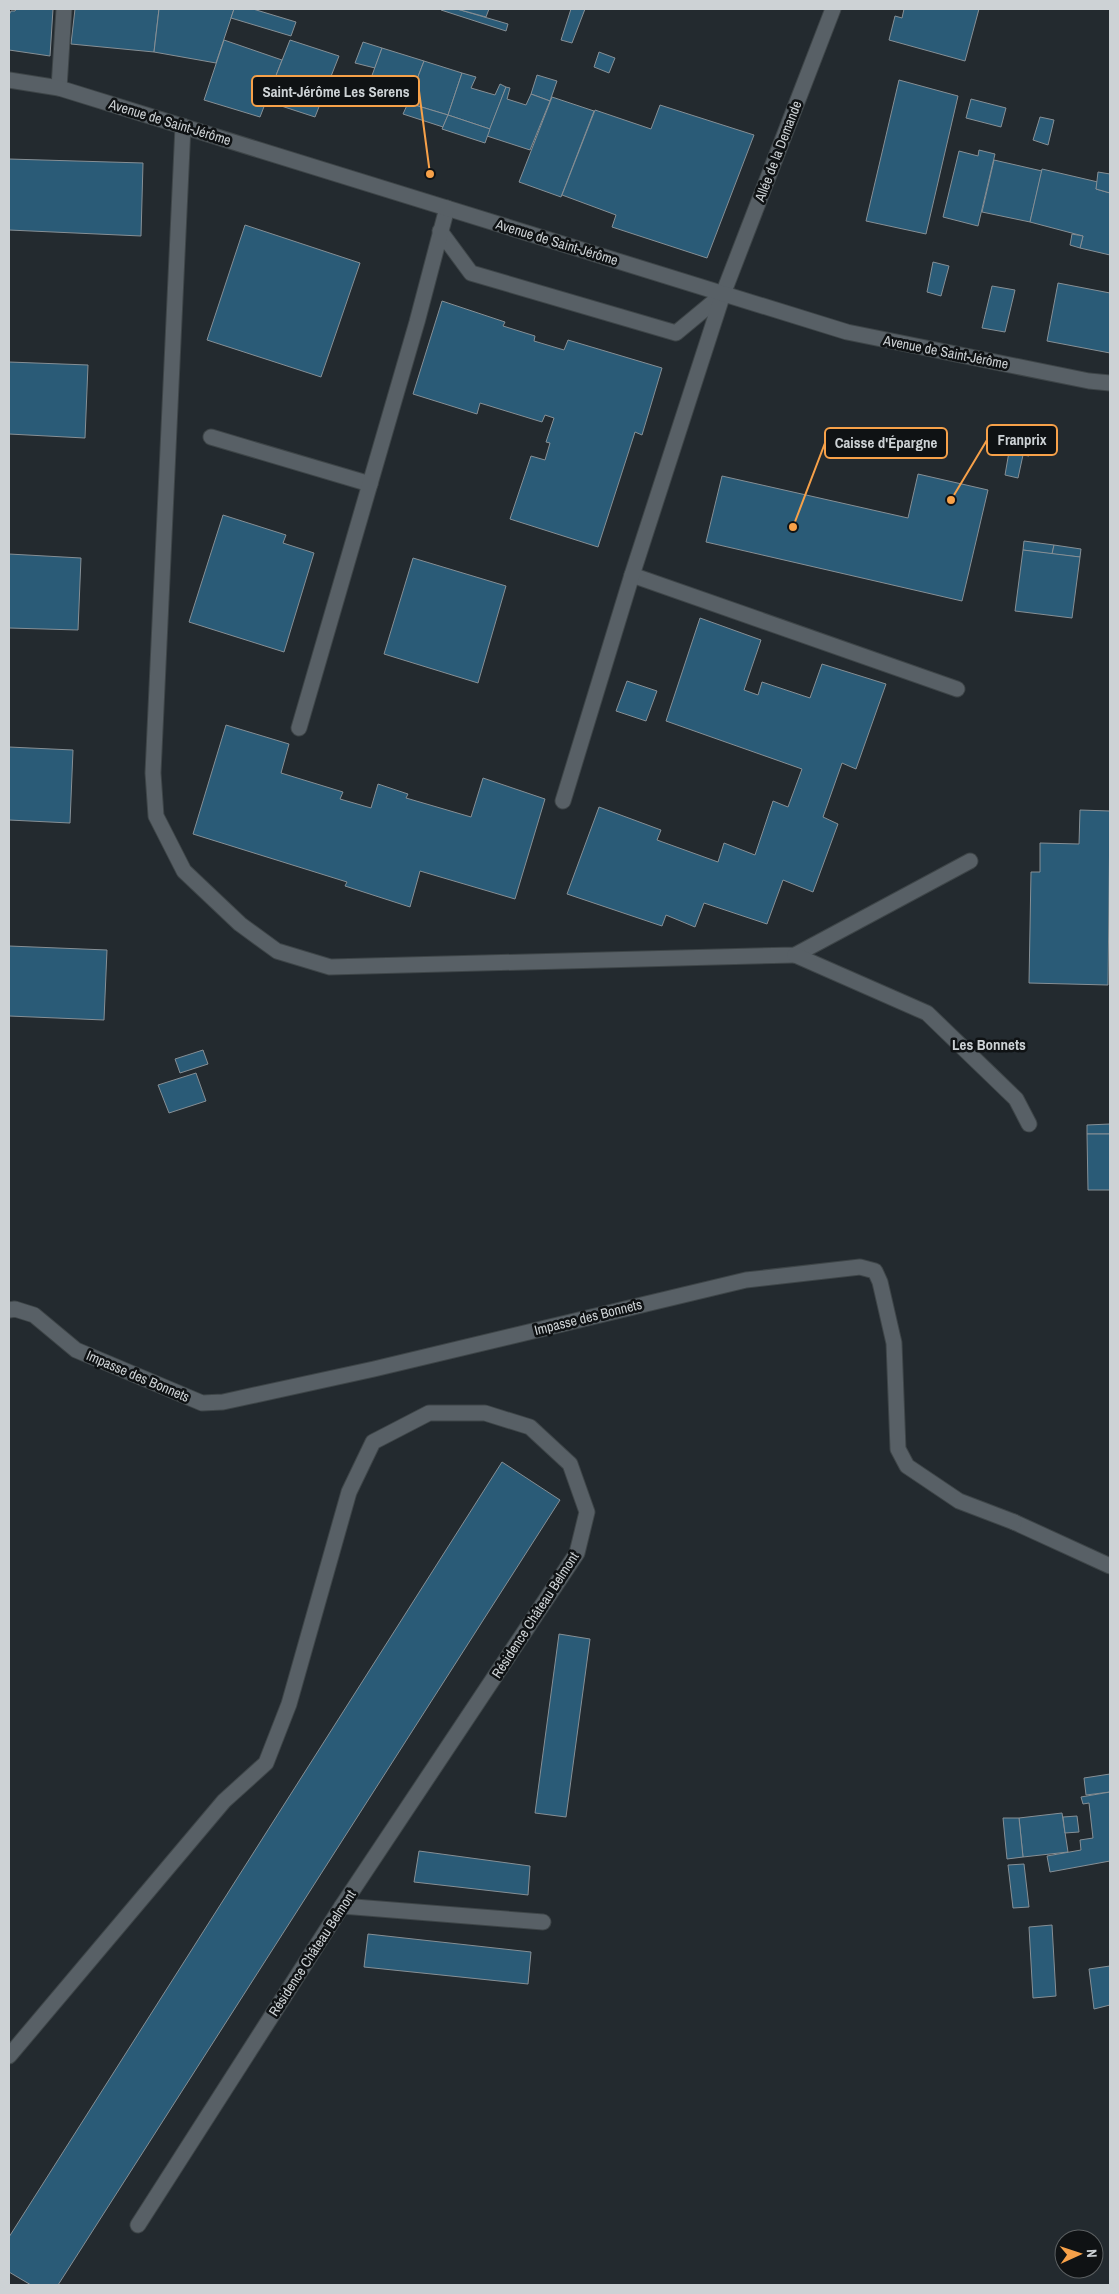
<svg xmlns="http://www.w3.org/2000/svg" width="1119" height="2294" font-family="'Archivo Narrow',sans-serif">
  <rect width="100%" height="100%" fill="#232a2f"/>
  <!-- building -->
  <g fill="#2a5b77" stroke="#868f95">
    <path d="M16,9h37l-3,47 -41,-6v-35l2,-4h4z"/>
    <path d="M75,9h84l-5,43 -83,-8z"/>
    <path d="M159,9h75l-18,54 -62,-11z"/>
    <path d="M234,9h19l43,13 -5,14 -60,-18z"/>
    <path d="M441,9h16l51,15 -2,7 -65,-21z"/>
    <path d="M457,9h32l-3,8z"/>
    <path d="M571,9h14l-13,34 -11,-3z"/>
    <path d="M904,9h75l-14,52 -76,-21 6,-24 7,2z"/>
    <path d="M224,40l58,20 -22,57 -56,-17z"/>
    <path d="M290,40l49,16 -24,61 -49,-16z"/>
    <path d="M363,42l19,6 -7,20 -20,-5z"/>
    <path d="M382,48l42,13 -16,42 -41,-14z"/>
    <path d="M599,52l16,6 -6,15 -15,-6z"/>
    <path d="M424,61l38,12 -14,42 -40,-12z"/>
    <path d="M462,73l14,4 -5,11 24,7 5,-11 6,3 -16,42 -42,-14z"/>
    <path d="M537,75l20,6 -7,20 -19,-7z"/>
    <path d="M899,80l59,16 -32,138 -60,-13z"/>
    <path d="M506,87l4,1 -3,11 19,6 5,-11 19,7 -20,49 -43,-14z"/>
    <path d="M552,97l42,14 -33,86 -42,-15z"/>
    <path d="M971,99l35,9 -5,19 -35,-9z"/>
    <path d="M408,103l40,12 -5,12 -40,-13z"/>
    <path d="M660,105l94,30 -47,123 -95,-31 4,-12 -54,-20 33,-85 56,19z"/>
    <path d="M448,115l42,14 -5,14 -43,-14z"/>
    <path d="M1040,117l14,3 -6,25 -15,-5z"/>
    <path d="M979,150l16,4 -17,72 -35,-9 16,-66 19,5z"/>
    <path d="M9,159l134,4 -2,73 -132,-6z"/>
    <path d="M994,160l48,11 -12,51 -48,-10z"/>
    <path d="M1042,169l56,13 -2,7 14,4v62l-30,-7 3,-12 -53,-14z"/>
    <path d="M1098,172l12,2v19l-14,-4z"/>
    <path d="M245,225l115,38 -39,114 -114,-37z"/>
    <path d="M1072,234l11,2 -3,12 -10,-3z"/>
    <path d="M933,262l16,4 -8,30 -14,-4z"/>
    <path d="M1058,283l52,10v60l-63,-12z"/>
    <path d="M992,286l23,4 -10,42 -23,-4z"/>
    <path d="M442,301l63,21 -2,4 32,10 -1,5 30,9 4,-10 94,28 -20,67 -7,-3 -37,115 -88,-28 21,-63 14,4 5,-17 -4,-1 8,-24 -9,-3 -3,7 -62,-19 -3,11 -64,-20z"/>
    <path d="M9,362l79,3 -3,73 -76,-4z"/>
    <path d="M1010,446l20,3 -1,7 -6,-1 -5,23 -13,-3z"/>
    <path d="M918,474l70,16 -26,111 -256,-59 16,-66 186,42z"/>
    <path d="M223,515l63,20 -3,8 31,10 -30,99 -95,-30z"/>
    <path d="M1024,541l30,4 -2,9 -29,-4z"/>
    <path d="M1054,545l27,4 -1,8 -28,-3z"/>
    <path d="M1023,550l57,7 -8,61 -57,-7z"/>
    <path d="M9,554l72,4 -3,72 -69,-2z"/>
    <path d="M413,558l93,28 -28,97 -94,-29z"/>
    <path d="M700,618l61,22 -17,50 14,5 4,-13 48,16 12,-34 64,20 -30,85 -14,-6 -19,54 15,7 -25,68 -30,-12 -16,44 -63,-21 -9,24 -29,-12 -4,11 -95,-32 32,-87 62,23 -4,10 61,22 6,-19 31,12 18,-54 15,6 14,-38 -136,-48z"/>
    <path d="M627,681l30,10 -11,30 -30,-10z"/>
    <path d="M226,725l63,19 -8,29 62,19 -3,7 31,9 7,-24 30,10 -2,4 65,19 12,-39 62,21 -30,100 -95,-28 -10,36 -65,-21 2,-4 -154,-48z"/>
    <path d="M9,747l64,3 -3,73 -61,-3z"/>
    <path d="M1080,810l30,1 -2,174 -79,-2 2,-111h9v-29l39,1z"/>
    <path d="M9,946l98,4 -3,70 -95,-4z"/>
    <path d="M203,1050l5,14 -28,9 -5,-14z"/>
    <path d="M196,1073l10,28 -37,12 -11,-28z"/>
    <path d="M1110,1124v10h-23v-9z"/>
    <path d="M1087,1134h23v56h-22z"/>
    <path d="M502,1462l58,38 -502,785h-27l-22,-13v-35z"/>
    <path d="M559,1634l31,5 -24,178 -31,-4z"/>
    <path d="M1110,1774v18l-24,3 -2,-17z"/>
    <path d="M1110,1792v69l-60,11 -3,-16 34,-6 -1,-10 13,-2 -4,-35 -6,1 -2,-7z"/>
    <path d="M1062,1813l6,39 -45,5 -4,-39z"/>
    <path d="M1077,1816l2,16 -14,1 -2,-16z"/>
    <path d="M1003,1818h16l4,39 -16,2z"/>
    <path d="M419,1851l111,15 -2,29 -114,-13z"/>
    <path d="M1024,1864l5,43 -16,1 -5,-43z"/>
    <path d="M1052,1925l4,71 -23,2 -4,-71z"/>
    <path d="M368,1934l163,18 -3,32 -164,-17z"/>
    <path d="M1110,1966v39l-16,4 -5,-40z"/>
  </g>
  <g fill="none" stroke-linecap="round" stroke-linejoin="round">
    <defs>
      <g id="lane">
        <path d="M183,126l-30,647 3,43 28,55 56,53 37,27 53,16 465,-12 175,-94"/>
        <path d="M440,231l31,42 205,60 47,-39"/>
        <path d="M211,437l159,47"/>
        <path d="M632,575l325,114"/>
        <path d="M299,728l118,-406 30,-114"/>
        <path d="M563,801l69,-226 91,-281"/>
        <path d="M795,955l132,58 89,86 13,25"/>
        <path d="M1014,1522l96,44"/>
        <path d="M342,1906l201,16"/>
        <path d="M9,2056l215,-255 42,-38 23,-59 60,-212 24,-50 56,-29h56l45,14 40,37 17,48 -10,41 -235,353 -204,319"/>
      </g>
      <g id="street">
        <path d="M59,88l5,-79"/>
        <path d="M723,294l110,-285"/>
        <path d="M9,1310l6,-1 19,6 42,35 126,53 21,-1 151,-33 372,-89 114,-13 15,4 5,11 14,61 4,106 9,17 52,35 55,21"/>
      </g>
      <path id="secondary" d="M9,80l50,8 788,244 242,49 21,2"/>
    </defs>
    <!-- lane casing -->
    <use href="#lane" stroke="#3e4548" stroke-width="17"/>
    <!-- street casing -->
    <use href="#street" stroke="#3e4548" stroke-width="17"/>
    <!-- secondary casing -->
    <use href="#secondary" stroke="#3e4548" stroke-width="17"/>
    <!-- lane -->
    <use href="#lane" stroke="#586066" stroke-width="15"/>
    <!-- street -->
    <use href="#street" stroke="#586066" stroke-width="15"/>
    <!-- secondary -->
    <use href="#secondary" stroke="#586066" stroke-width="15"/>
  </g>
  <g text-anchor="middle" dominant-baseline="central" stroke-width="5" stroke-linejoin="round" paint-order="stroke">
    <!-- street labels -->
    <g font-size="14" fill="#cdd2d5" stroke="#0f1214">
      <text transform="translate(170 122) rotate(17)">Avenue de Saint-Jérôme</text>
      <text transform="translate(778 151) rotate(-69)">Allée de la Demande</text>
      <text transform="translate(557 242) rotate(17)">Avenue de Saint-Jérôme</text>
      <text transform="translate(946 352) rotate(11)">Avenue de Saint-Jérôme</text>
      <text transform="translate(588 1317) rotate(-14)">Impasse des Bonnets</text>
      <text transform="translate(138 1376) rotate(23)">Impasse des Bonnets</text>
      <text transform="translate(535 1615) rotate(-57)">Résidence Château Belmont</text>
      <text transform="translate(312 1953) rotate(-57)">Résidence Château Belmont</text>
    </g>
    <!-- neighbourhood labels -->
    <g font-size="15" font-weight="bold" fill="#cdd2d5" stroke="#0f1214">
      <text x="989" y="1044">Les Bonnets</text>
    </g>
  </g>
  <!-- callouts -->
  <path fill="none" stroke="#f7a149" stroke-width="2" d="M430 174L419 91M951 500L987 440M793 527L825 443"/>
  <g fill="#f7a149" stroke="#0f1214" stroke-width="2">
    <circle cx="430" cy="174" r="5"/>
    <circle cx="951" cy="500" r="5"/>
    <circle cx="793" cy="527" r="5"/>
  </g>
  <g fill="#0f1214" stroke="#f7a149" stroke-width="2">
    <rect x="252" y="76" width="167" height="30" rx="5"/>
    <rect x="987" y="425" width="70" height="30" rx="5"/>
    <rect x="825" y="428" width="122" height="30" rx="5"/>
  </g>
  <g font-size="15" text-anchor="middle" font-weight="bold" fill="#cdd2d5">
    <text x="336" y="97">Saint-Jérôme Les Serens</text>
    <text x="1022" y="445">Franprix</text>
    <text x="886" y="448">Caisse d'Épargne</text>
  </g>
  <!-- border -->
  <rect width="1119" height="2294" fill="none" stroke="#cdd2d5" stroke-width="20"/>
  <!-- north arrow -->
  <g transform="translate(1079 2254) rotate(87)"><circle r="24" fill="#0f1214" stroke="#5b5f61"/>
  <path d="M0-4L9 19L0 12L-9 19Z" fill="#f7a149"/>
  <text y="-8" font-size="14" font-weight="bold" text-anchor="middle" fill="#cdd2d5">N</text>
  </g>
</svg>
